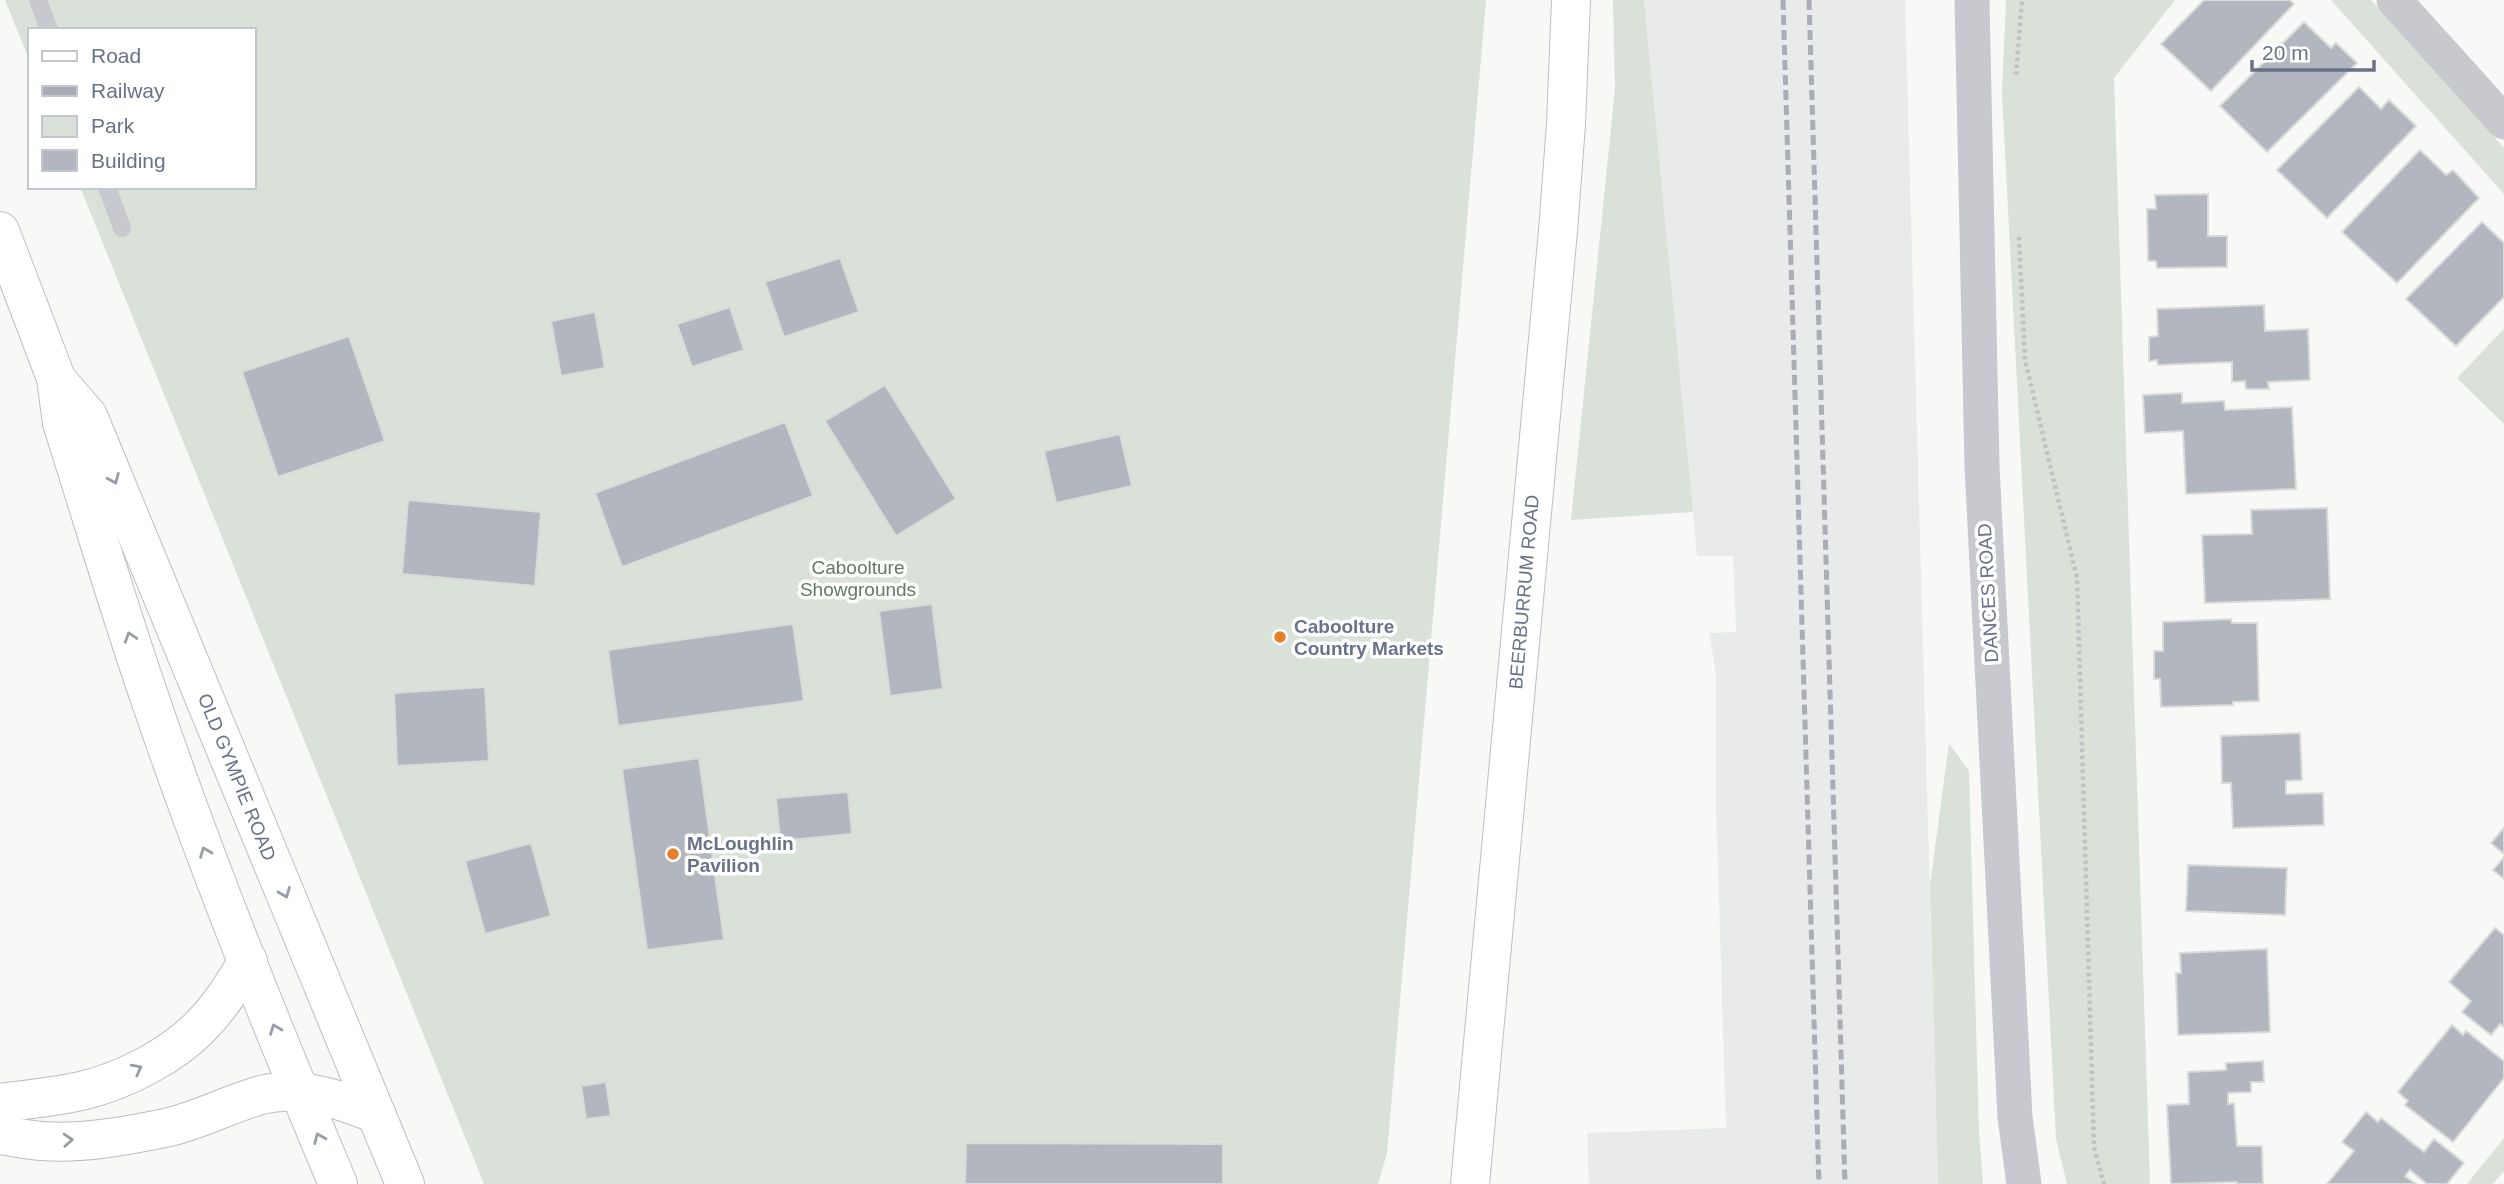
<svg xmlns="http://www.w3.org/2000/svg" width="2504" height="1184" font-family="Helvetica,sans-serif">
  <rect width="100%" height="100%" fill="#f8f9f7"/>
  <!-- built -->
  <path fill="#e9eaea" d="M1644,0h261l33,1184h-349l-2,-51 139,-5 -10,-324v-131l-7,-40 27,-1 -3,-76h-36z"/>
  <!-- green -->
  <g fill="#d9e1d8">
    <path d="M5,0h1481l-99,1153 -9,31h-894l-404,-997h174v-157h-224v32z"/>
    <path d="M1613,0h31l49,512 -122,8 44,-431z"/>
    <path d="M2006,0h169l-61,78 36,1106h-83l-11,-45 -54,-1046z"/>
    <path d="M2331,0h40l133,148v46z"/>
    <path d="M2504,329v95l-47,-46z"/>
    <path d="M1949,743l20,28 10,361 4,52h-45l-8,-299z"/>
    <path d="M2504,1138v33l-11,13h-26z"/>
  </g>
  <!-- building -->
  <g fill="#b2b6bf" stroke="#dadbd9" stroke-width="2">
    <path d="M2204,0h86l4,4 -83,87 -50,-47z"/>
    <path d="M2304,22l27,26 5,-5 21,20 -90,89 -47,-46z"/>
    <path d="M2359,87l22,22 8,-9 27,26 -89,92 -50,-48z"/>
    <path d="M2420,150l26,25 7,-5 26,28 -82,85 -55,-51z"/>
    <path d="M2208,194v42h19v31l-70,1 -1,-7h-8l-1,-52h9l-1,-14z"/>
    <path d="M2482,222l22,21v54l-48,49 -50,-47z"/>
    <path d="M840,258l19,54 -75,25 -19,-55z"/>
    <path d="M2264,305l1,26 43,-2 2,51 -42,2 1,7h-23l-1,-8 -13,1v-20l-74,3 -1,-5 -8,1v-24l9,-1 -1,-27z"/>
    <path d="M730,307l14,43 -52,17 -15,-43z"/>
    <path d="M595,312l10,56 -44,8 -10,-55z"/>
    <path d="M349,336l36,105 -107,36 -36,-105z"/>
    <path d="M885,385l71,114 -60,37 -71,-115z"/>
    <path d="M2182,393v10l42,-2 1,9 67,-3 4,82 -110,5 -3,-63 -38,2 -2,-38z"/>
    <path d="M785,422l28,74 -191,71 -27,-74z"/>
    <path d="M1120,434l12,52 -76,17 -12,-52z"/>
    <path d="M408,500l133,12 -6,74 -133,-12z"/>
    <path d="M2327,508l3,91 -125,4 -3,-68 50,-1 -1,-24z"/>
    <path d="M932,604l11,85 -53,7 -11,-85z"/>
    <path d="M2231,619l1,4h25l2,78 -26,1v3l-72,2 -1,-28h-6v-28h9v-29z"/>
    <path d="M793,624l11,77 -186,25 -10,-76z"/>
    <path d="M485,687l4,74 -92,5 -3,-73z"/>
    <path d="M2300,733l2,47 -16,1v13l37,-1 1,32 -91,3 -2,-45h-9l-1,-47z"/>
    <path d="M699,758l25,182 -77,10 -25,-181z"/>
    <path d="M848,792l4,42 -72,7 -4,-43z"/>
    <path d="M2504,828v26l-13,-11z"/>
    <path d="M531,843l20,73 -66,18 -20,-73z"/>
    <path d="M2504,857v22l-11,-9z"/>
    <path d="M2188,865l99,3 -2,47 -99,-4z"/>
    <path d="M2495,928l9,7v92l-4,-3 -9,11 -29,-23 9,-11 -22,-19z"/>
    <path d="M2267,949l3,83 -92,3 -2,-62h5l-1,-20z"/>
    <path d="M2452,1025l11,10 3,-4 38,30v17l-51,64 -48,-37 3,-4 -10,-9z"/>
    <path d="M2263,1061l1,21h-13v10l-23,1v11l6,-1 3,43h25l1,38h-26v-2l-66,2 -4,-79 22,-1 -1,-32 38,-2v-7z"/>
    <path d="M606,1082l5,34 -25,3 -5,-33z"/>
    <path d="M2366,1112l12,10 3,-4 43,34 10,-13 30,24 -17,21h-20l-17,-14 -5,6 11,8h-89l27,-33 -12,-9z"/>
    <path d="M966,1143l257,1v40h-258z"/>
  </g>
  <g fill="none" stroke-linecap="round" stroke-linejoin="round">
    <defs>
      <g id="secondary">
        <path d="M0,231l56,147 6,45c29,91 56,183 87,273 56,165 121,327 189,488"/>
        <path d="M56,379l32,37 317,768"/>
      </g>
      <path id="primary" d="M1470,1184l88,-953 8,-107 5,-124"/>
      <g id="highway">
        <path d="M0,1103c28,-4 57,-6 85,-13 40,-10 87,-34 116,-64 19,-19 33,-42 47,-65"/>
        <path d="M0,1135c14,2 28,5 42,6 40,3 84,-5 123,-13 33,-7 64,-24 96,-33 39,-10 80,5 115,19"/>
      </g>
    </defs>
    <!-- secondary casing -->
    <use href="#secondary" stroke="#bcbec4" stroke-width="40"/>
    <!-- primary casing -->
    <use href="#primary" stroke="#bcbec3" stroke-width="40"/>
    <!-- highway casing -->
    <use href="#highway" stroke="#bcbdc1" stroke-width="40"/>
    <!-- path -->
    <g stroke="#c1c2c5" stroke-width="4.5" stroke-dasharray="3.5 3.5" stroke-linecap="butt">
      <path d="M2016,75l6,-75"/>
      <path d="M2019,237l6,123 52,218 17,569 10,37"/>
    </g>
    <!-- lane -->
    <g stroke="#c7c9ce" stroke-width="18">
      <path d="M38,0l11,30"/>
      <path d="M107,187l15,41"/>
    </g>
    <!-- street -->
    <g stroke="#c7c9ce" stroke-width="35">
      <path d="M1972,0l10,466 33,651 9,67"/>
      <path d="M2394,0l110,122"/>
    </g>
    <!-- secondary -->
    <use href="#secondary" stroke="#fff" stroke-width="38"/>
    <!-- primary -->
    <use href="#primary" stroke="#fff" stroke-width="38"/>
    <!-- highway -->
    <use href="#highway" stroke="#fff" stroke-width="38"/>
    <!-- rail -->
    <g stroke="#a9adb4" stroke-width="5" stroke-dasharray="10 5" stroke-linecap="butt">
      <path d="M1783,0l36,1184"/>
      <path d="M1809,0l36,1184"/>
    </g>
  </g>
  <!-- one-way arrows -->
  <defs><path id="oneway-chevron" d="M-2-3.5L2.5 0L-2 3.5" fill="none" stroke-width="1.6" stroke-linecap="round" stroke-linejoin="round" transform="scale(1.75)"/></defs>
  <g stroke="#959cac">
    <use href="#oneway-chevron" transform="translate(114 479) rotate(67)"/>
    <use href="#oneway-chevron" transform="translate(130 637) rotate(-108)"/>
    <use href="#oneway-chevron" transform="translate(205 852) rotate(-111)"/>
    <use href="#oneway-chevron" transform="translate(285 893) rotate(68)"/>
    <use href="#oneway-chevron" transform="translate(275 1029) rotate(-111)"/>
    <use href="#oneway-chevron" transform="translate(137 1069) rotate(-28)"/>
    <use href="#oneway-chevron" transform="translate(319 1138) rotate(-113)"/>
    <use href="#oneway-chevron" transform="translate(68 1140) rotate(-3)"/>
  </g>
  <!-- markers -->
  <g fill="#e6802a" stroke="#fff" stroke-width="2.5">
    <circle cx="1280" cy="637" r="7"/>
    <circle cx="673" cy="854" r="7"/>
  </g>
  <g text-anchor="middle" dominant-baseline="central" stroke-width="7" stroke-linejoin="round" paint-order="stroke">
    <!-- park labels -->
    <g font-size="19" fill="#637a63" stroke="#fff">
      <text x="858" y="567">Caboolture<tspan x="858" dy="22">Showgrounds</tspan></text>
    </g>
    <!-- street labels -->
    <g font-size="19" fill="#687288" stroke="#fff">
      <text transform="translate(1524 592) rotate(-85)">BEERBURRUM ROAD</text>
      <text transform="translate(1988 593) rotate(-93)">DANCES ROAD</text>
      <text transform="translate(237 777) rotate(68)">OLD GYMPIE ROAD</text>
    </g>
    <!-- poi labels -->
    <g font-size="19" font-weight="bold" fill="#687288" stroke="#fff" text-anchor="start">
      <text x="1294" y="626">Caboolture<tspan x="1294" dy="22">Country Markets</tspan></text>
      <text x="687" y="843">McLoughlin<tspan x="687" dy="22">Pavilion</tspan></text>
    </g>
  </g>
  <!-- legend -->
  <rect x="28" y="28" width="228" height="161" fill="#ffffff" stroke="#c3c7cf" stroke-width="2"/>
  <rect x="42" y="51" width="35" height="10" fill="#ffffff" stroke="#c3c7cf" stroke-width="2"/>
  <text x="91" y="63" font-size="21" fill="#687288">Road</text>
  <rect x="42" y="86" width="35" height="10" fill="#a9adb4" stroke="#c3c7cf" stroke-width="2"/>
  <text x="91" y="98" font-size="21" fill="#687288">Railway</text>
  <rect x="42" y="116" width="35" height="21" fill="#d9e1d8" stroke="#c3c7cf" stroke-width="2"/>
  <text x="91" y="133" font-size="21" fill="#687288">Park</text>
  <rect x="42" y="150" width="35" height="21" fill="#b2b6bf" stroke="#c3c7cf" stroke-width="2"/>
  <text x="91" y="168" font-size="21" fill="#687288">Building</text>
  <!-- scale -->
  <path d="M2252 60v10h122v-10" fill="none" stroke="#687288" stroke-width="3.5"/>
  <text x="2262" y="60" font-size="21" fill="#687288" stroke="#ffffff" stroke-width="5" paint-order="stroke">20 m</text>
</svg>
